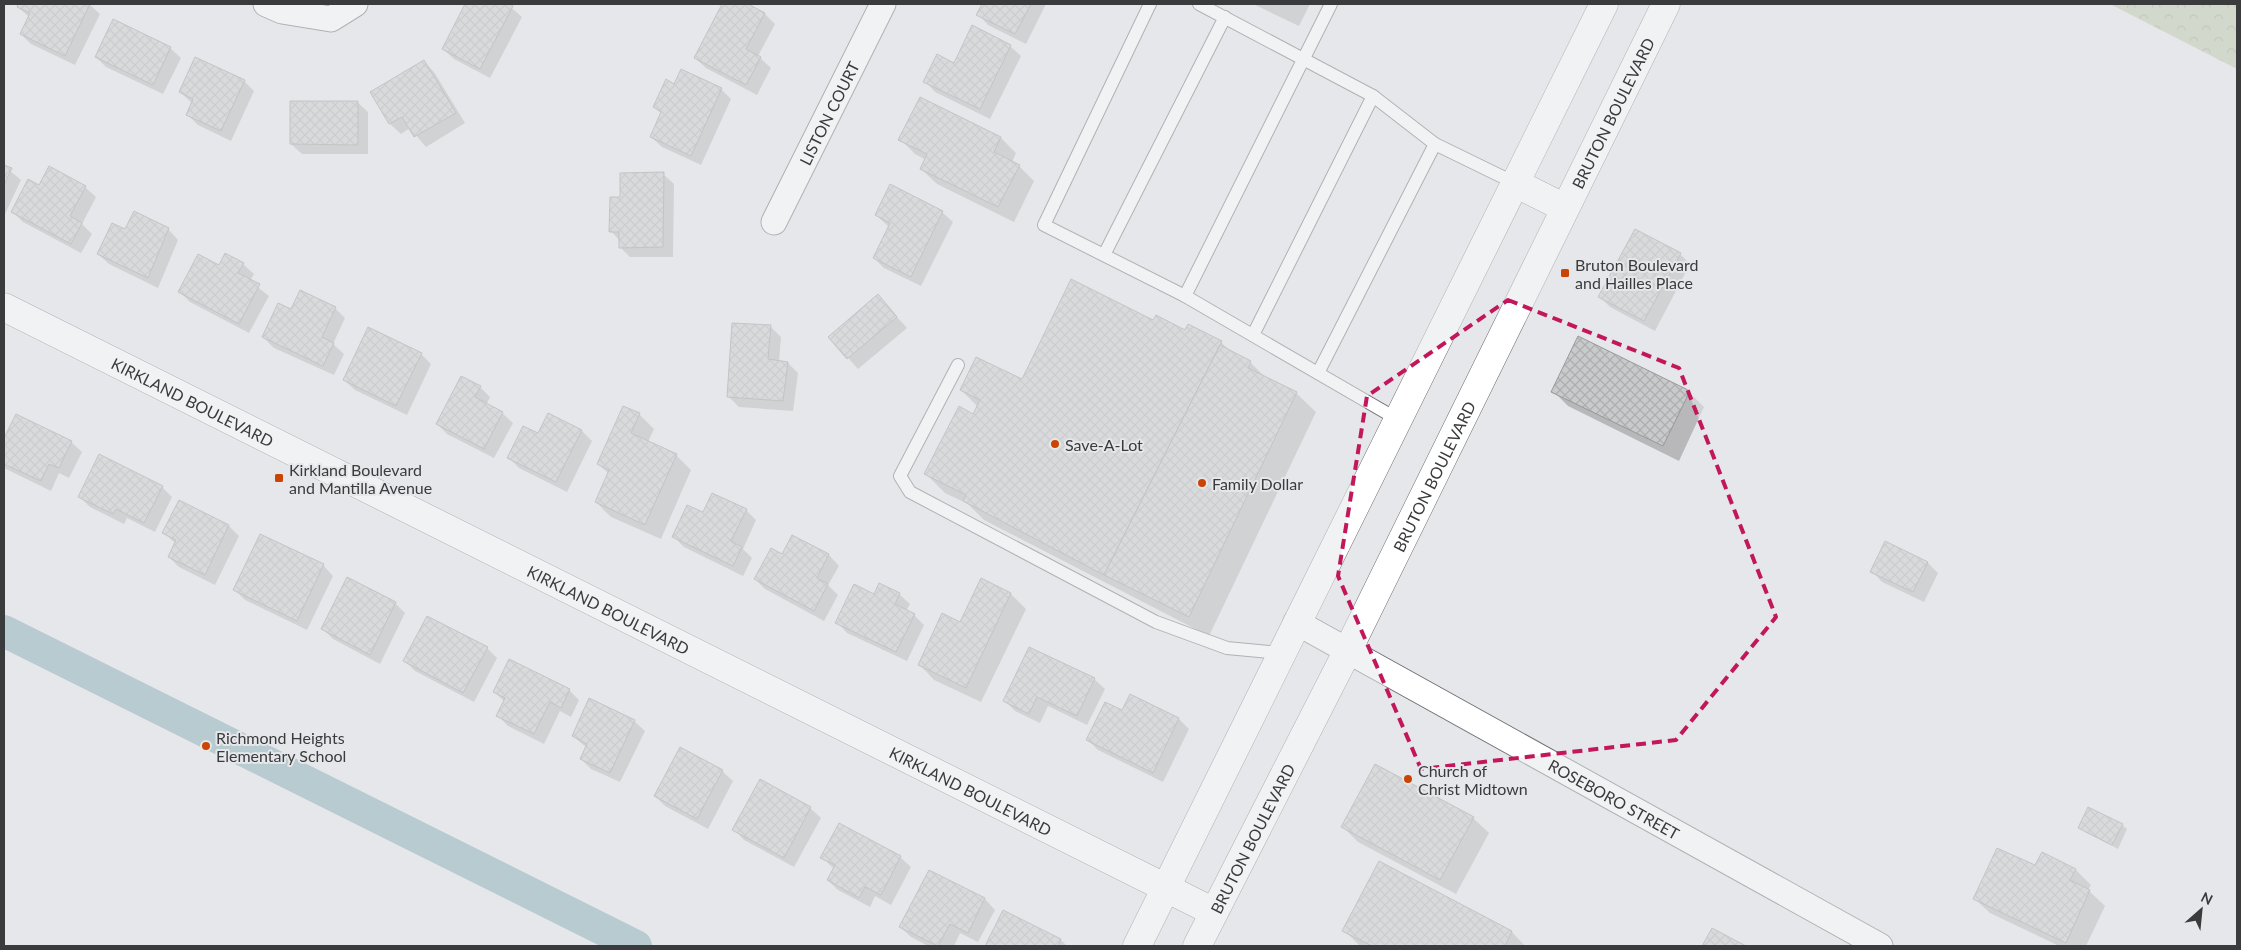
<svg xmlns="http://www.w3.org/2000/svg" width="2241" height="950" font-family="Lato,sans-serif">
  <defs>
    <pattern id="park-crowns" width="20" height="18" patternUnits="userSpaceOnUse" patternTransform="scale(1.25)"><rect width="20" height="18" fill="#bcc6aa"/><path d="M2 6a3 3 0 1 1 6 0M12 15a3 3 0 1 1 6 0" fill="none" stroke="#9aa28c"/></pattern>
    <pattern id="building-cross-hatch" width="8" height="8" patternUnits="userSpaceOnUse" patternTransform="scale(1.25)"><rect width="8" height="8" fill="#c9cacc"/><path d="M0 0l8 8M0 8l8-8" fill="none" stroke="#adaeb0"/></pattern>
  </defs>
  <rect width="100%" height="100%" fill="#e6e7ea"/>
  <!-- park -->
  <path fill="url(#park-crowns)" d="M2110,4h127v65z"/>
  <!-- shadow -->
  <g fill="#0003">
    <path d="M20,4h69l11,10 -25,51 -44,-21 -10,-10 8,-17 -11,-10z"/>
    <path d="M467,4h40l15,13 -32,61 -36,-19 -11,-10z"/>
    <path d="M724,4h22l19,10 10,10 -17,32 13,12 -14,27 -51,-27 -11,-10z"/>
    <path d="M983,4h63l-20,40 -38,-19 -10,-11z"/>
    <path d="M1253,4h57l-11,22z"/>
    <path d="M1010,46l11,10 -31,63 -55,-27 -10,-11z"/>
    <path d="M170,48l11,10 -18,36 -57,-27 -10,-10z"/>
    <path d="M424,62l10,10 31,51 -39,24 -16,-19 -9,6 -11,-10 -18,-31z"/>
    <path d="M244,81l10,10 -23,50 -33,-16 -10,-10 5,-11 -13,-12z"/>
    <path d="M675,85l46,4 10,10 -30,66 -39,-18 -11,-10 11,-23 -7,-7z"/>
    <path d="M920,98l81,40 15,15 -4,9 7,4 15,15 -20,41 -77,-38 -16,-15 5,-9 -11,-6 -15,-15z"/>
    <path d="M357,102l11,10v42h-66l-11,-10z"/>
    <path d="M4,166l17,14 -16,34h-1z"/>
    <path d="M663,174l11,10 -1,73h-43l-10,-10v-6l-9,-10 10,-32z"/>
    <path d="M40,187h45l11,10 -14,27 10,10 -11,19 -58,-31 -10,-10z"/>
    <path d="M942,212l11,10 -32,64 -37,-18 -10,-10 15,-31 -13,-12z"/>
    <path d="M168,229l10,11 -20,48 -49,-24 -11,-10 28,-23z"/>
    <path d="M1680,254l10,10 -35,67 -45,-24 -10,-10z"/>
    <path d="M243,264l11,10 -4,7 19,15 -20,37 -59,-31 -10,-10 40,-25z"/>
    <path d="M878,296l29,32 -49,41 -28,-32z"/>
    <path d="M335,308l10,10 -12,26 11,10 -10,21 -60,-27 -11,-11 29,-26z"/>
    <path d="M771,327l10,10 -2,25 9,1 10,10 -5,38 -54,-4 -10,-10z"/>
    <path d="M1186,331l35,11 11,11 18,9 16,16 30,15 20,19 -107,224 -225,-116 -16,-16 -23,-11 -19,-19 48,-59 4,-8 -17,-17 61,-9z"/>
    <path d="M421,354l10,10 -24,51 -52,-25 -11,-10z"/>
    <path d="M480,387l10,10 -4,8 16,8 11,10 -19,35 -47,-24 -10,-10z"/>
    <path d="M1553,391l136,1 15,15 -25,54 -111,-55z"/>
    <path d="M639,414l15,15 -6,13 28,13 15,15 -30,69 -50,-22 -15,-15 13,-28 -11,-10z"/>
    <path d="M16,415l55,27 11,10 -13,26 -10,-5 -8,18 -47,-23v-27z"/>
    <path d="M582,431l10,10 -25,51 -48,-24 -10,-10 30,-23z"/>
    <path d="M162,487l10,10 -17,35 -28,-14 -3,6 -34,-17 -10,-10z"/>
    <path d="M179,501l50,25 10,10 -24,49 -36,-18 -10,-10 6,-14 -11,-10z"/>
    <path d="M746,510l10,10 -13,29 9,9 -9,18 -59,-29 -10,-10 29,-23z"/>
    <path d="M793,536l36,19 10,11 -11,19 10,10 -14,26 -59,-32 -10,-10 28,-24z"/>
    <path d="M1886,542l42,21 10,10 -14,29 -42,-20 -10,-11z"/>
    <path d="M323,565l10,11 -26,54 -62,-30 -10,-10z"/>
    <path d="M981,580l30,14 15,15 -45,93 -47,-22 -15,-16 42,-41z"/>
    <path d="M899,594l11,10 -4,7 8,4 10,10 -17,36 -60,-28 -10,-11 38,-27z"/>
    <path d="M395,603l10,10 -25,51 -47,-25 -10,-10z"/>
    <path d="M487,648l10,10 -23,44 -59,-31 -10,-10z"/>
    <path d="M1094,679l11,10 -18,36 -39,-19 -8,17 -25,-12 -10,-10z"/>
    <path d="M569,690l10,10 -8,17 -11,-6 -16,33 -36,-18 -10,-10 7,-14 -11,-10z"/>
    <path d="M1130,696l49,23 10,10 -26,53 -65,-32 -10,-10 35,-28z"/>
    <path d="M634,721l11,10 -25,51 -29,-13 -10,-10 6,-11 -14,-12z"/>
    <path d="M1376,766l97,52 16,15 -33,61 -98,-52 -15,-15z"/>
    <path d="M722,771l11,10 -25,48 -43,-23 -10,-10z"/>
    <path d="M810,808l11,10 -27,49 -50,-27 -10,-11z"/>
    <path d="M2122,825l5,4 -9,20 -33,-17 -5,-5z"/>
    <path d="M2042,853l34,17 15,15 -3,5 17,16 -19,40h-27l-69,-33 -16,-15 61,-31z"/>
    <path d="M822,857h78l11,10 -20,38 -16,-9 -5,11 -32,-17 -10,-10 6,-11z"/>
    <path d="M1379,863l133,69 13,14 -166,-1 -15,-15z"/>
    <path d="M929,871l56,28 10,11 -17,32 -18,-9 -6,13h-26l-17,-9 -11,-10z"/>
    <path d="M1003,912l58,28 6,6h-81z"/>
  </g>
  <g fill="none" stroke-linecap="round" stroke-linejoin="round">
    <!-- canal -->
    <path stroke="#7fa8b1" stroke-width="32" d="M4,631l632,315"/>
  </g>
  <!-- building -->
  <g fill="url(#building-cross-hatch)" stroke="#98999b">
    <path d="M18,4h72l-25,52 -45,-22 10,-21 -13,-6z"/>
    <path d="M465,4h44l4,2 -33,63 -38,-20z"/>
    <path d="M722,4h26l17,9 -19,36 15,8 -15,28 -52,-27z"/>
    <path d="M982,4h49l-16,30 -39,-19z"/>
    <path d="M113,19l58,28 -18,38 -58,-28z"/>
    <path d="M972,25l39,20 -31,64 -57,-27 14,-28 17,9z"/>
    <path d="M195,57l50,23 -24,51 -35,-16 7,-16 -14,-7z"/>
    <path d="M424,60l32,53 -42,24 -12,-20 -13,7 -19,-32z"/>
    <path d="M681,69l41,19 -31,68 -41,-19 11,-25 -8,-5 13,-28 8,5z"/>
    <path d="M920,97l81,40 -7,15 26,13 -22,42 -78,-38 7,-15 -29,-14z"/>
    <path d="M290,101h68v44l-68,-1z"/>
    <path d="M4,165l8,3 -8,17z"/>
    <path d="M49,166l37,20 -16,30 12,7 -11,21 -60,-32 17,-33 11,6z"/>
    <path d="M664,172l-1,75 -44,1v-16h-10l1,-35h10v-24z"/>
    <path d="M890,184l53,27 -32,66 -38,-19 17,-35 -15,-8z"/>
    <path d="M134,211l35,17 -21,50 -51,-24 15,-31 13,6z"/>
    <path d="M1635,229l46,24 -37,68 -46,-24z"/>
    <path d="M225,253l19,10 -6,10 22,11 -21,40 -61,-32 20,-38 21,11z"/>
    <path d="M1071,279l82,41 3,-5 29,15 3,-6 34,17 -118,234 -141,-74 3,-6 -42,-21 35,-68 14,8 7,-14 -20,-10 16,-33 46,22z"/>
    <path d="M300,290l36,17 -14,30 12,6 -11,23 -61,-29 16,-34 13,6z"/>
    <path d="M878,294l19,23 -50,42 -19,-22z"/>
    <path d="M732,323l39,2 -3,34 20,3 -5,39 -56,-4z"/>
    <path d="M368,327l54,26 -26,53 -53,-26z"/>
    <path d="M1578,336l112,55 -27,55 -112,-54z"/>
    <path d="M1220,345l31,16 -3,7 49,24 -108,225 -85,-42z"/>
    <path d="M461,376l20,10 -6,11 28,15 -19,37 -48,-25z"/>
    <path d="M623,406l17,7 -9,20 46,21 -32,71 -50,-23 14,-32 -12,-6z"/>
    <path d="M548,413l34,17 -26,52 -49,-24 16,-32 15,7z"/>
    <path d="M16,414l56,27 -13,27 -10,-4 -8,17 -37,-17v-26z"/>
    <path d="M99,454l64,32 -19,37 -28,-14 -3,5 -35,-17z"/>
    <path d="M712,493l35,16 -16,32 11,6 -9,19 -61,-29 15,-32 16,7z"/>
    <path d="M179,500l50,25 -24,50 -37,-18 8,-17 -14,-7z"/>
    <path d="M260,534l64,30 -27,57 -64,-31z"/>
    <path d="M792,535l37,19 -12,24 11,6 -14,27 -60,-32 17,-31 11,6z"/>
    <path d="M1885,541l43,21 -15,30 -43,-20z"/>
    <path d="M347,577l49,25 -26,53 -49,-26z"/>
    <path d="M981,578l30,15 -45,95 -48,-23 24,-52 18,9z"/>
    <path d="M879,583l21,10 -5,11 20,10 -19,38 -61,-29 19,-39 20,10z"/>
    <path d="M427,616l61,31 -25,46 -60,-32z"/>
    <path d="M1029,647l66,31 -18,38 -40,-19 -8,17 -26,-13z"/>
    <path d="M509,659l61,30 -9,19 -11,-6 -16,32 -38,-18 9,-18 -12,-6z"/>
    <path d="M1130,694l49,24 -26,55 -67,-33 19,-38 17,8z"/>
    <path d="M589,698l46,22 -25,53 -30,-14 7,-15 -15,-8z"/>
    <path d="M680,747l43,23 -26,49 -43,-23z"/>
    <path d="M1375,764l99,53 -34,63 -99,-53z"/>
    <path d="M760,779l51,28 -27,51 -52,-28z"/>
    <path d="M2088,807l35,17 -11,21 -34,-17z"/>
    <path d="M839,823l62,33 -20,39 -16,-8 -6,11 -32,-18 8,-15 -15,-7z"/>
    <path d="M1997,848l38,17 7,-13 34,17 -6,11 20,10 -24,53 -93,-44z"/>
    <path d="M1379,861l133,70 -7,15h-133l-30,-15z"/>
    <path d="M929,870l56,28 -17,35 -18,-9 -12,22 -39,-19z"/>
    <path d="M1003,910l58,29 -3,7h-73z"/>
    <path d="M1712,928l34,18h-44z"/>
  </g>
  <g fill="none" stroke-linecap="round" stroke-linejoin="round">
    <defs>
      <g id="lane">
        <path d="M1150,4l-106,221 141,71"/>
        <path d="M1199,4l174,92 62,48 80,39"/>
        <path d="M1331,4l-146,292 212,123"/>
        <path d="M1104,255l121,-238"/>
        <path d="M1253,335l120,-239"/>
        <path d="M958,365l-58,111 10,16 246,130 71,26 54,5"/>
        <path d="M1318,373l117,-229"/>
      </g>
      <g id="street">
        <path d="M266,4l16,7 49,8 24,-15"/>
        <path id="s1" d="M774,222l109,-218"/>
        <path id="s2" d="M1296,622l584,324"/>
      </g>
      <g id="secondary">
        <path d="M1515,183l50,25"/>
        <path id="s3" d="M4,307l1210,605"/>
        <path d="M1137,946l467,-942"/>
        <path id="s4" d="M1197,946l151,-296 318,-646"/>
      </g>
    </defs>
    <!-- lane casing -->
    <use href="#lane" stroke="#707173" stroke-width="14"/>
    <!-- street casing -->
    <use href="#street" stroke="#707173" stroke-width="27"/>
    <!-- secondary casing -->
    <use href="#secondary" stroke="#707173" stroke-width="29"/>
    <!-- lane -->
    <use href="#lane" stroke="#fff" stroke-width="12"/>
    <!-- street -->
    <use href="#street" stroke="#fff" stroke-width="25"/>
    <!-- secondary -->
    <use href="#secondary" stroke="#fff" stroke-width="28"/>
  </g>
  <!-- marked area -->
  <path d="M0 0H2241V950H0ZM1508,300l171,68 97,249 -100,123 -255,29 -83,-193 29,-180z" fill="#e6e7ea" fill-opacity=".55" fill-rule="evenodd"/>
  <path fill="none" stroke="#c2185b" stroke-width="4" stroke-dasharray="10 6" stroke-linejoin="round" d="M1508,300l171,68 97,249 -100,123 -255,29 -83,-193 29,-180z"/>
  <!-- markers -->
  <g fill="#ca4405" stroke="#e6e7ea" stroke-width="2">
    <rect x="1560" y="268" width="10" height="10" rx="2.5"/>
    <circle cx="1055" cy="444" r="5"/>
    <rect x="274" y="473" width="10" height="10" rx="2.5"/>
    <circle cx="1202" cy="483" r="5"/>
    <circle cx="206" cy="746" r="5"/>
    <circle cx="1408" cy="779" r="5"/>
  </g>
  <g text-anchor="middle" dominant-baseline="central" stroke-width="4" stroke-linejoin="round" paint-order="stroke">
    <!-- street labels -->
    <g font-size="16" fill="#3a3b3c" stroke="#e6e7ea">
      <text stroke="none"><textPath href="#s1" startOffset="122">LISTON COURT</textPath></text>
      <text stroke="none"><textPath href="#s4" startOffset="931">BRUTON BOULEVARD</textPath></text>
      <text stroke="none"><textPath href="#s3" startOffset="211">KIRKLAND BOULEVARD</textPath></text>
      <text stroke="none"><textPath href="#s4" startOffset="526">BRUTON BOULEVARD</textPath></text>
      <text stroke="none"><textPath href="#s3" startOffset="676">KIRKLAND BOULEVARD</textPath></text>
      <text stroke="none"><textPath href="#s3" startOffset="1081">KIRKLAND BOULEVARD</textPath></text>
      <text stroke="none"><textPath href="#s2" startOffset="364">ROSEBORO STREET</textPath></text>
      <text stroke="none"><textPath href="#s4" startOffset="121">BRUTON BOULEVARD</textPath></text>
    </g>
    <!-- poi labels -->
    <g font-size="16" fill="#3a3b3c" stroke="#e6e7ea" text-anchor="start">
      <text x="1575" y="264">Bruton Boulevard<tspan x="1575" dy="18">and Hailles Place</tspan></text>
      <text x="1065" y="444">Save-A-Lot</text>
      <text x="289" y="469">Kirkland Boulevard<tspan x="289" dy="18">and Mantilla Avenue</tspan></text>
      <text x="1212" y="483">Family Dollar</text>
      <text x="216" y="737">Richmond Heights<tspan x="216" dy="18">Elementary School</tspan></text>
      <text x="1418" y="770">Church of<tspan x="1418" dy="18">Christ Midtown</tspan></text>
    </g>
  </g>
  <!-- border -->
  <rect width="2241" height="950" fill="none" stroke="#3a3b3c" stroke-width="10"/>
  <!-- north arrow -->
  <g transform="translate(2201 910) rotate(27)" stroke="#e6e7ea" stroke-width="4" paint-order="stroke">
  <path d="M0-4L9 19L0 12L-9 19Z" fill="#3a3b3c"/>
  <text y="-8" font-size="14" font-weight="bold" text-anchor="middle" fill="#3a3b3c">N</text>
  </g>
</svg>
